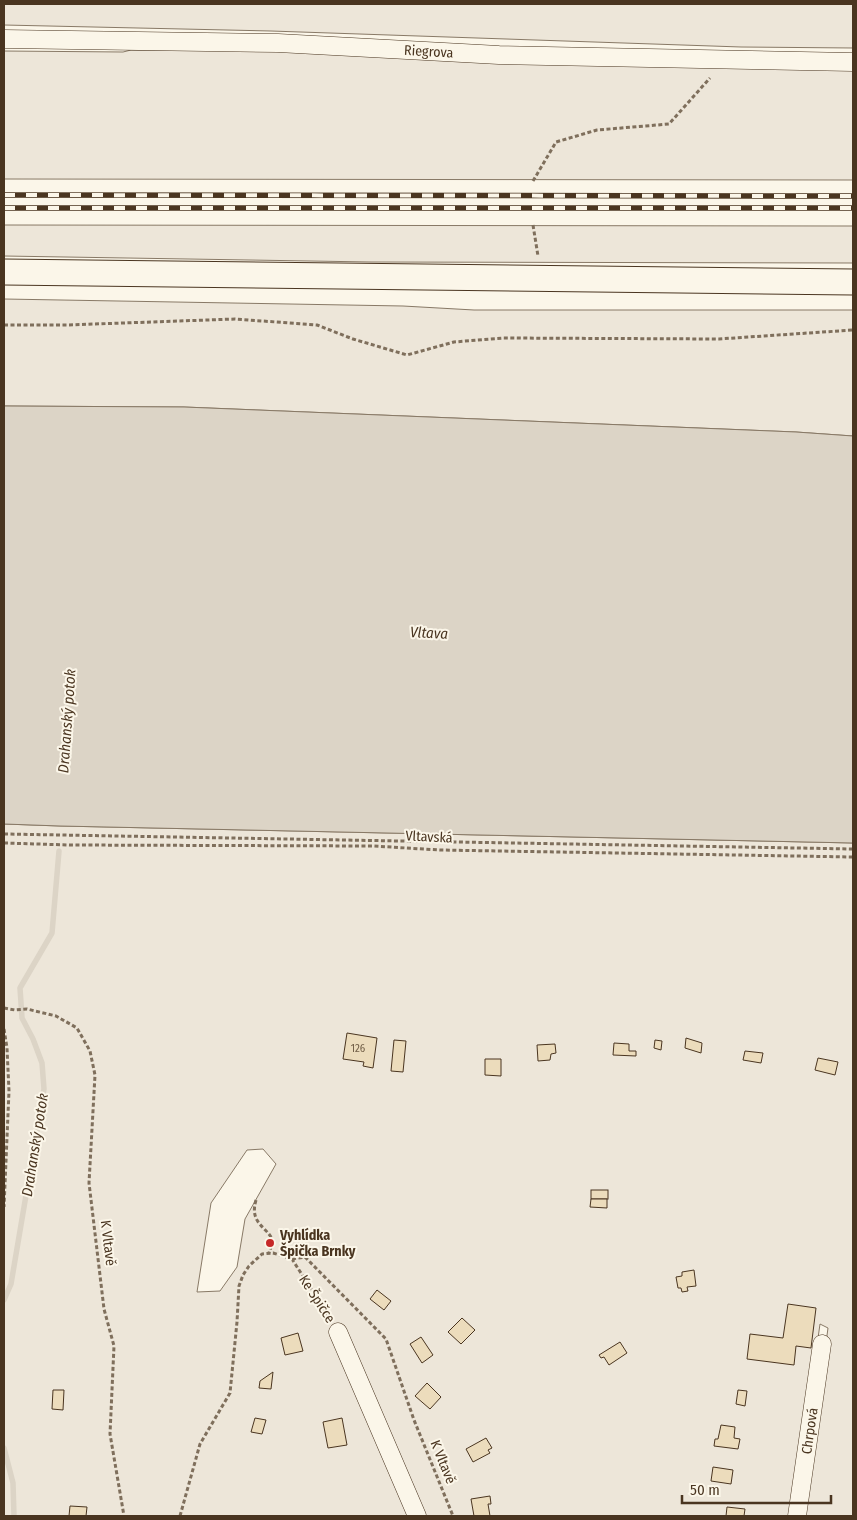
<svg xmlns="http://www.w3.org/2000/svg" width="857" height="1520" font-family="'Fira Sans Condensed',sans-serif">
  <rect width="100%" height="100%" fill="#fbf6e9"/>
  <!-- green -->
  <g fill="#ede6d9" stroke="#887966" fill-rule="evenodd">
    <path d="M4,4h849v44l-112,-1 -470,-16 -267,-6z"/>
    <path d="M131,50h150l572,20v110l-849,-1v-128l119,1z"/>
    <path d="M4,225l849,1v37l-482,-1 -367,-6z"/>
    <path d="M4,299l399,7 71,4h379v126l-57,-4 -612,-25 -180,-1z"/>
    <path d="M4,824l56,2 793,17v673h-50l25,-188 -8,-4 -27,192h-789zM263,1149l13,15 -31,55 -8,48 -17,24 -23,1 14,-89 36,-53z"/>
  </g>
  <!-- water -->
  <path fill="#dcd4c6" stroke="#887966" d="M4,406l180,1 612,25 57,4v407l-793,-17 -56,-2z"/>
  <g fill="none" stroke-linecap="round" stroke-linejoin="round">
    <!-- stream -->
    <g stroke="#dcd4c6" stroke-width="5.5">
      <path d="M4,1300l7,-16 33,-195 -2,-26 -9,-24 -11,-21 -2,-30 32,-55 7,-82"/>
      <path d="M4,1448l9,35 1,33"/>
    </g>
  </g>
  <!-- building -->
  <g fill="#ecdcbc" stroke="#4a3520">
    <path d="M347,1033l30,5 -4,30 -10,-2 1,-4 -21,-3z"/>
    <path d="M686,1038l16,5 -1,10 -16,-5z"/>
    <path d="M394,1040l12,1 -3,31 -12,-1z"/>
    <path d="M655,1040l7,1 -1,9 -7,-2z"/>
    <path d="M614,1043l15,1v7h7v5l-23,-1z"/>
    <path d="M555,1044l1,9 -5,1 -1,6 -12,1 -1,-16z"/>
    <path d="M745,1051l18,2 -2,10 -18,-3z"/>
    <path d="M818,1058l20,4 -3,13 -20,-5z"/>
    <path d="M485,1059h16v17l-16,-1z"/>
    <rect x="591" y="1190" width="17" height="9"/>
    <path d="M591,1199h16v9l-17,-1z"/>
    <path d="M694,1270l2,16 -9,1 1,4 -6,1 -1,-4h-3l-2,-11 6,-1v-4z"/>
    <path d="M377,1290l14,11 -7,9 -14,-11z"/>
    <path d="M788,1304l28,4 -5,40 -15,-2 -2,19 -47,-6 3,-25 33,4z"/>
    <path d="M462,1318l13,12 -14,14 -13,-12z"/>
    <path d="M298,1333l5,18 -18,4 -4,-17z"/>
    <path d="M421,1337l12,18 -11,8 -12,-19z"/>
    <path d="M620,1342l7,11 -18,12 -5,-8 -3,1 -2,-3z"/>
    <path d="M273,1372l-2,17 -12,-1 1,-7z"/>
    <path d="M427,1383l14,14 -11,12 -15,-13z"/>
    <path d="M53,1390h11l-1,20 -11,-1z"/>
    <path d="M738,1390l9,1 -2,15 -9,-2z"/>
    <path d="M255,1418l11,2 -4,14 -11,-2z"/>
    <path d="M342,1418l5,27 -19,3 -5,-26z"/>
    <path d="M721,1425l14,2 -1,11 6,1 -2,10 -24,-3 1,-7h3z"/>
    <path d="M486,1438l6,10 -4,2 2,3 -17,9 -7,-13z"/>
    <path d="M713,1467l20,3 -2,14 -20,-3z"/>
    <path d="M490,1496l1,8h-3l2,12h-16l-3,-17z"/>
    <path d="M70,1506l17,1 -1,9h-17z"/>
    <path d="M727,1507l18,2 -1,7h-18z"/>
  </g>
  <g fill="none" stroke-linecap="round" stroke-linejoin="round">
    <defs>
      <g id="minor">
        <path id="s1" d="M4,39l274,4 221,12 354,7"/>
        <path d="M338,1332l79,184"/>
        <path id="s2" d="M797,1516l25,-172"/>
      </g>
      <path id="secondary" d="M4,272l849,10"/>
    </defs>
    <!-- minor casing -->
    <use href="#minor" stroke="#4a3520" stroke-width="19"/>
    <!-- secondary casing -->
    <use href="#secondary" stroke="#4a3520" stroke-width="27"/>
    <!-- path -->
    <g stroke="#7f6f5c" stroke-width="3" stroke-dasharray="4 2.5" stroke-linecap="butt">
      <path d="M533,181l23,-39 41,-12 72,-6 41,-46"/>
      <path d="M533,225l5,31"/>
      <path d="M4,325h63l168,-6 82,6 36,14 54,16 47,-13 49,-4 216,1 134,-9"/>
      <path d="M4,834l849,15"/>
      <path d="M4,843l65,2 304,1 67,4 413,7"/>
      <path d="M4,1008l11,2 12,-1 29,7 21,12 13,23 5,24 -6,108 15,126 10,37 -4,88 14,82"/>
      <path d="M4,1029l3,19 2,43 -5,116"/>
      <path d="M256,1200c-7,24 11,26 17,41l-4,12"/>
      <path d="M292,1259l13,-2 81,82 28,81 39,96"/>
      <path d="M180,1516l20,-72 30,-51 7,-71 2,-36 4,-11 6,-9 13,-12 11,-1 19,6 37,58"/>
    </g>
    <!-- minor -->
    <use href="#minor" stroke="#fbf6e9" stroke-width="18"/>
    <!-- secondary -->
    <use href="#secondary" stroke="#fbf6e9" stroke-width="25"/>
    <defs>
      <g id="rail">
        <path d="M4,195l849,1"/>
        <path d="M4,208h849"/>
      </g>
    </defs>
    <!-- rail casing -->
    <use href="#rail" stroke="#4a3520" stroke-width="5.5"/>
    <!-- rail -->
    <use href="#rail" stroke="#fbf6e9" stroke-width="4" stroke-dasharray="11" stroke-linecap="butt"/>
  </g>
  <!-- markers -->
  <circle fill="#c62828" stroke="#fbf6e9" stroke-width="2" cx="270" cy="1243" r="5"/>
  <g text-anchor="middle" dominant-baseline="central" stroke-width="4" stroke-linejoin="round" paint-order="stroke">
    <!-- number labels -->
    <g font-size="11" fill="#725f47">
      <text x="358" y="1048">126</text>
    </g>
    <!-- street labels -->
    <g font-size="14" fill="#4a3520" stroke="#fbf6e9">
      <text stroke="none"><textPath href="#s1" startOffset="425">Riegrova</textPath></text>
      <text transform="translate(429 837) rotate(3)">Vltavská</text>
      <text transform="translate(108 1243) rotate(83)">K Vltavě</text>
      <text transform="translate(317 1299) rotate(57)">Ke Špičce</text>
      <text stroke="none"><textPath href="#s2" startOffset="86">Chrpová</textPath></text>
      <text transform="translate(443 1462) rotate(68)">K Vltavě</text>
    </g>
    <!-- poi labels -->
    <g font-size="14" font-weight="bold" fill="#4a3520" stroke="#fbf6e9" text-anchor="start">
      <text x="280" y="1235">Vyhlídka<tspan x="280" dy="16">Špička Brnky</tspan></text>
    </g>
    <!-- water labels -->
    <g font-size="15" font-style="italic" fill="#4a3520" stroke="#fbf6e9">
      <text transform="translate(429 633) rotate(3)">Vltava</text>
      <text transform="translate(67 721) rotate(-86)">Drahanský potok</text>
      <text transform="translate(35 1145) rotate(-81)">Drahanský potok</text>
    </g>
  </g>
  <!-- border -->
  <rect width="857" height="1520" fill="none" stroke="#4a3520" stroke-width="10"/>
  <!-- scale -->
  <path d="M682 1495v8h149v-8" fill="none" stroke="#4a3520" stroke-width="2.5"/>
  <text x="690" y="1495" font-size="15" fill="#4a3520" stroke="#fbf6e9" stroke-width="4" paint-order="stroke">50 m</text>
</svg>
